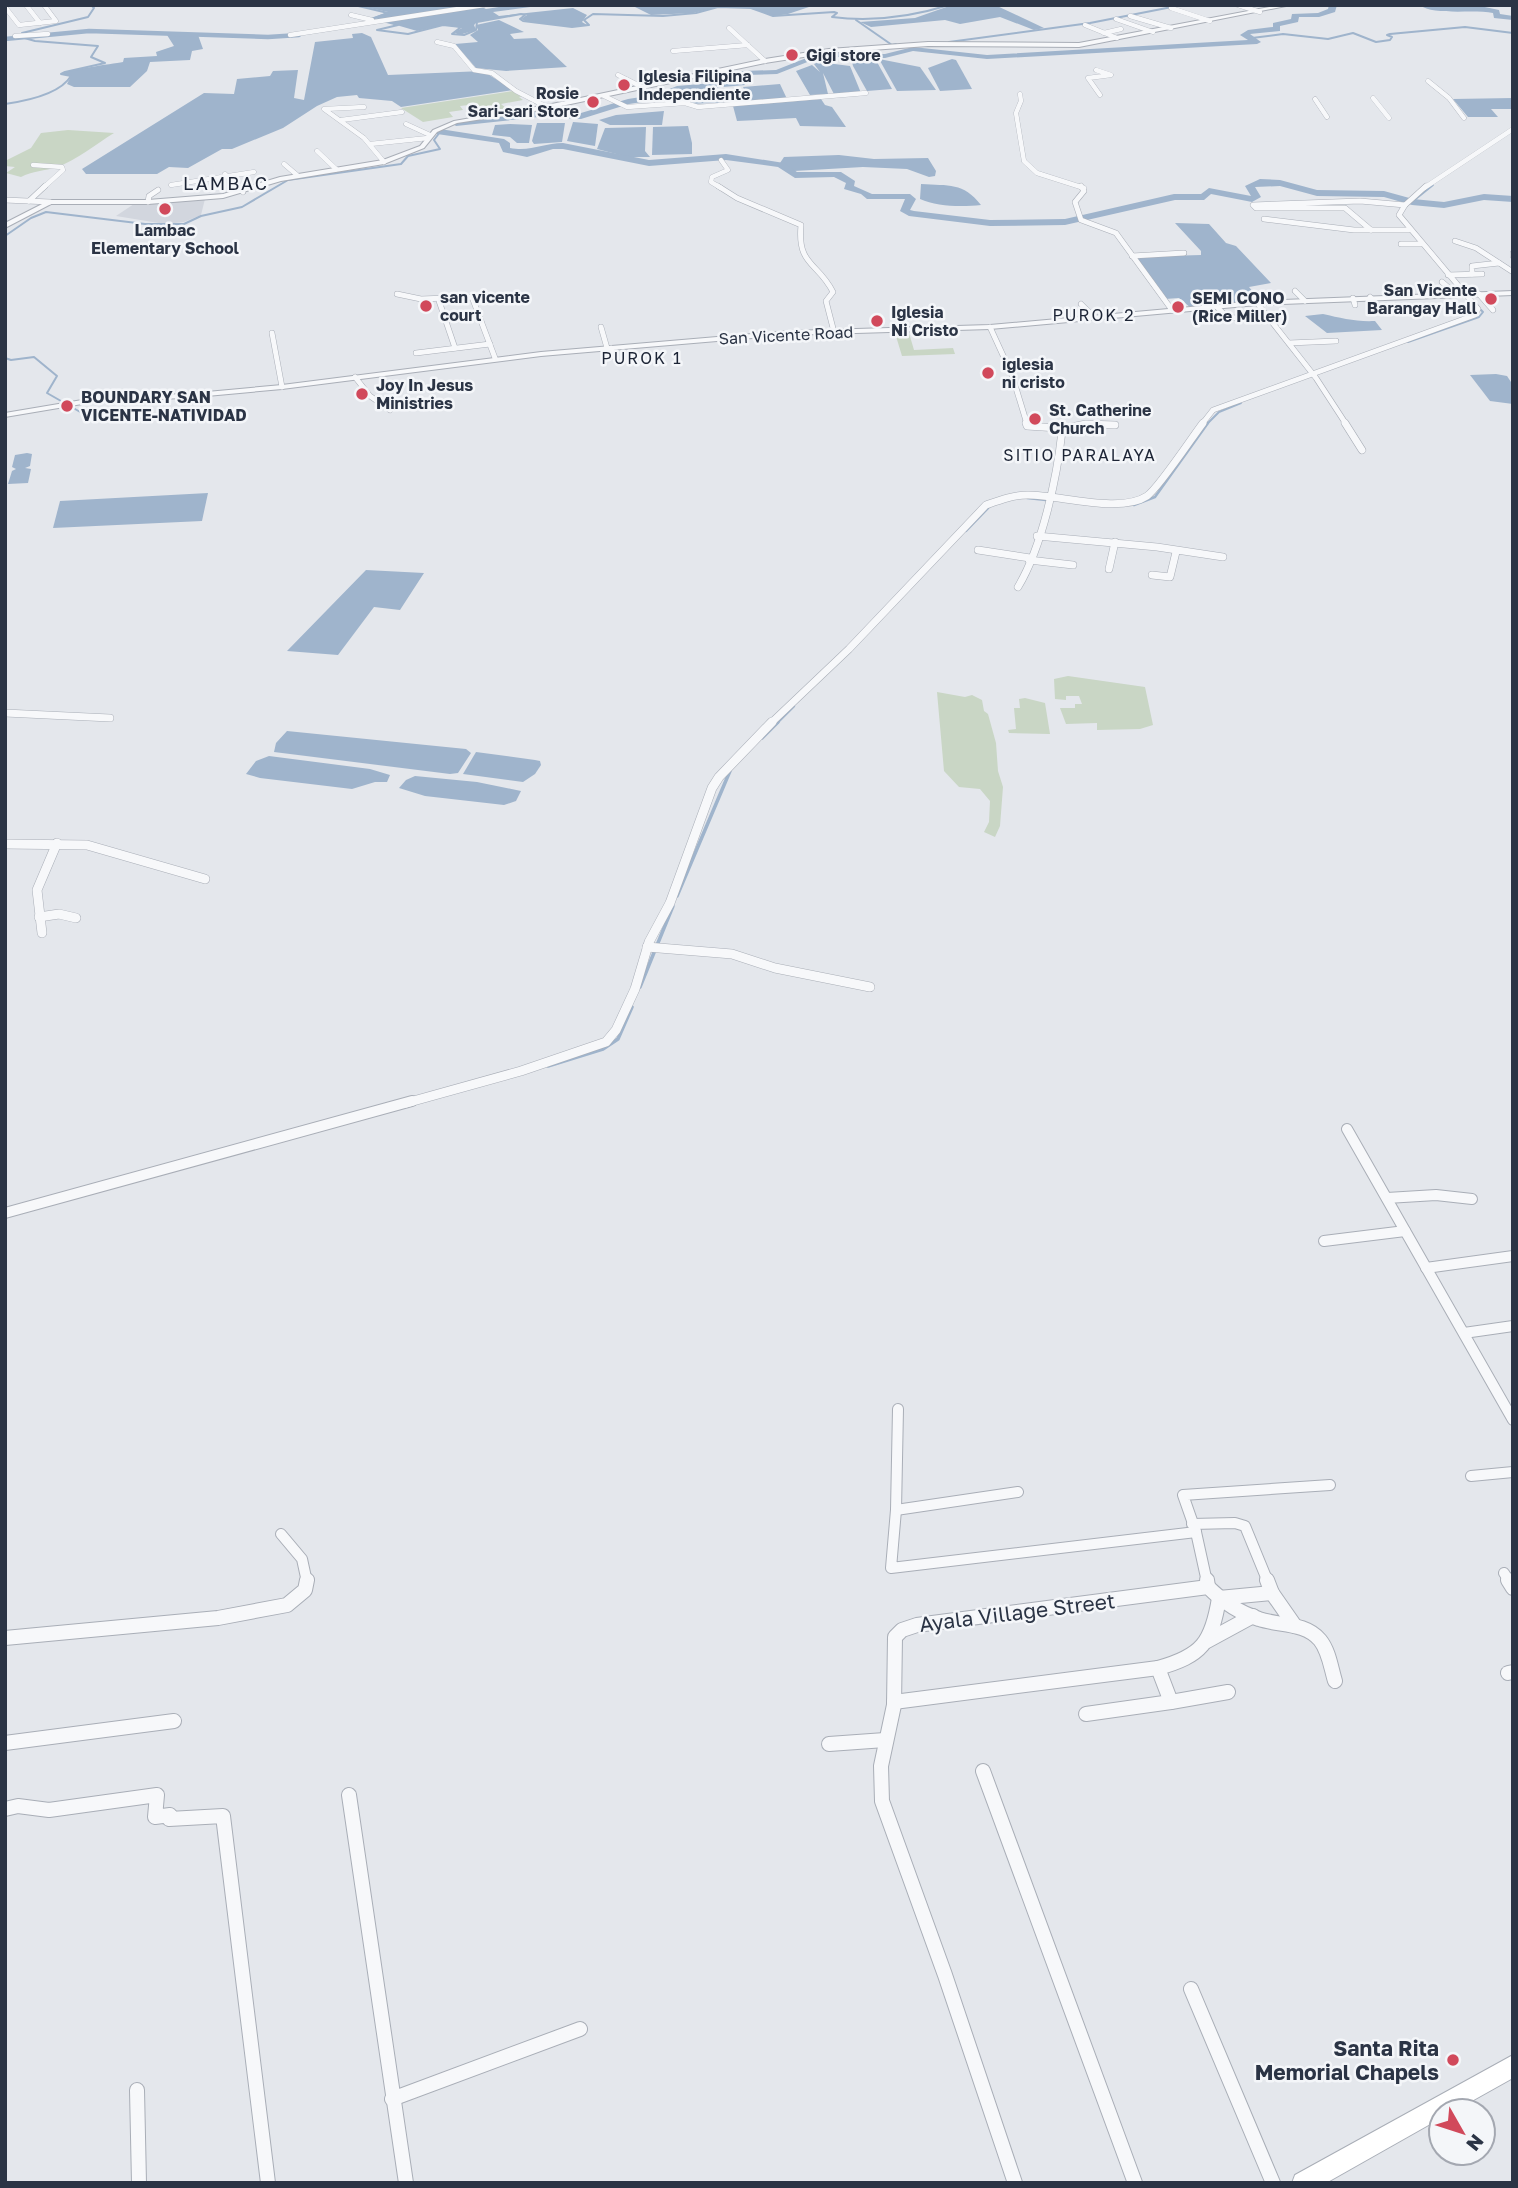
<svg xmlns="http://www.w3.org/2000/svg" width="1518" height="2188" font-family="'Golos Text',sans-serif">
  <rect width="100%" height="100%" fill="#e4e7ec"/>
  <!-- built -->
  <path fill="#d2d6de" d="M205,199l-4,16 -17,7 -19,2 -49,-8 18,-12z"/>
  <!-- green -->
  <g fill="#c9d6c5">
    <path d="M513,91l11,5 -5,1 4,3 -22,4 10,8 -28,5 -14,-12 -9,1 3,4 -14,2 4,5 -30,5 -22,-14z"/>
    <path d="M68,130l46,3c-18,11 -37,27 -57,34 -12,4 -25,4 -36,10l-15,-4 9,-6 -10,-1v-5l26,-13 10,-15z"/>
    <path d="M895,333h14l5,17 39,-2 2,6 -53,2z"/>
    <path d="M1068,676l77,11 8,38 -13,4 -43,1v-7l-31,1 -6,-16h15v-4h7l-3,-8h-13v4l-11,-1 -1,-20z"/>
    <path d="M937,692l28,5 7,-2 10,5 2,11 4,3 8,29 2,28 5,16 -3,39 -5,11 -11,-5 5,-10 1,-21 -10,-12 -21,-2 -15,-16z"/>
    <path d="M1025,698l20,5 5,31 -41,-1 -1,-3 8,-1 -2,-21h6l-1,-9z"/>
  </g>
  <!-- water -->
  <g fill="#9fb4cc">
    <path d="M355,5h124l-94,15 -14,-2 17,-6z"/>
    <path d="M512,5h33l-52,7 6,4 74,-8 14,7 -5,7 5,3 -14,2 -48,-6 -4,-2 6,-4 -6,-1 -44,8 -3,3 2,5 -17,5 -5,-3 8,-4 -18,-3 -27,6 -31,-9 96,-15 4,2z"/>
    <path d="M631,5h184l-27,9 -14,2 -28,-9h-28l-25,6 -42,2z"/>
    <path d="M952,5h43l49,23 -10,2 -34,-13 -40,7 -15,-4 -74,7 -11,-5 55,-4z"/>
    <path d="M499,20l25,12 -14,2 4,5 22,-1 31,29 -61,4 -30,-3 -21,-24 23,-2 -8,-7 8,-5 -2,-5z"/>
    <path d="M362,33l9,4 17,38 95,-4 30,19 -112,17 -9,-6 -33,-3 -2,-3 -20,2 -20,9 -34,22 -51,21h-10l-34,19 -19,-1 -12,7h-71l-4,-5 122,-76 30,1 3,-15 33,-3 3,-5 25,-1 -4,28 10,2 11,-58 38,-4 -1,-4z"/>
    <path d="M167,35h31l5,14 -11,2 -2,9 -40,2 -3,9 -17,16h-56l-7,-3 4,-8 -10,-2c6,-4 50,-10 62,-12l1,-4 33,-2 -1,-4 18,-6z"/>
    <path d="M879,59l41,8 16,23 -39,1z"/>
    <path d="M952,59l4,1 16,29 -32,2 -12,-23z"/>
    <path d="M856,60l21,2 15,27 -25,2 -14,-25 -1,-4z"/>
    <path d="M819,62l31,4 11,27 -26,3 -12,-23 5,21 -18,1 -14,-24 16,-6 8,7 -6,-8z"/>
    <path d="M780,84l7,15 -37,2 -7,-14z"/>
    <path d="M742,89l7,12 -59,3 -4,-11z"/>
    <path d="M1513,98v11h-22l7,8h-30l-15,-18z"/>
    <path d="M821,99l4,6 7,2 14,20 -46,-1 -4,-8 -59,3 -4,-15z"/>
    <path d="M664,111l-2,14h-52l-11,-5 17,-5z"/>
    <path d="M573,122l25,2 -3,22 -28,-5z"/>
    <path d="M537,123h28l-3,19 -28,2 -2,-3z"/>
    <path d="M510,124l22,1 -3,18h-12l-7,-6 -18,-2 3,-10z"/>
    <path d="M688,126l4,17v11l-40,1 1,-28z"/>
    <path d="M646,127l-1,24 5,6h-22l-31,-8 8,-21z"/>
    <path d="M839,155l35,4 54,-1 8,13 -1,5 -6,1 -22,-8 -44,-2 -69,4 -14,-8 4,-6z"/>
    <path d="M921,184c28,2 42,-2 60,21 -18,2 -44,2 -61,-6z"/>
    <path d="M1175,223l34,1 17,19 10,3 35,37 -22,4 4,5 -17,1 17,10 -62,5 -12,-10 -14,1 -31,-42 67,-2v-4z"/>
    <path d="M1323,314c18,4 33,8 52,7l7,9 -55,3 -22,-17z"/>
    <path d="M1496,374l11,2 6,9v19l-23,-3 -20,-26z"/>
    <path d="M27,453l5,1 -2,12 -5,2 6,1 -3,14 -20,1 4,-13 4,-2 -4,-2 3,-12z"/>
    <path d="M208,493l-6,28 -149,7 7,-27z"/>
    <path d="M366,570l58,3 -24,37 -26,-3 -36,48 -51,-4z"/>
    <path d="M287,731l159,16 20,2 5,4 -13,20 -8,1 -176,-22 2,-9z"/>
    <path d="M476,752l59,8 5,1 1,4 -6,9 -12,8 -60,-8z"/>
    <path d="M269,756l101,13 20,6 -3,7h-12l-23,7 -92,-11 -14,-4 10,-13z"/>
    <path d="M415,776l62,6 44,9 -5,10 -12,4 -79,-9 -26,-8 7,-8z"/>
  </g>
  <g fill="none" stroke-linecap="round" stroke-linejoin="round">
    <!-- stream-far2 -->
    <g stroke="#9fb4cc" stroke-width="2">
      <path d="M306,5h29"/>
      <path d="M354,5l34,8 -16,6"/>
      <path d="M856,20l36,25 4,-1"/>
      <path d="M383,21l15,4 -21,5 31,4 35,-9 18,2 -9,7 12,1 12,-5 1,-8 44,-8 4,1 -5,4 3,2 49,6 17,-2 -5,-5 9,-6 70,2 33,-3 22,-6 33,1 22,8 61,-4 3,1 -5,4c40,5 79,0 117,-12"/>
      <path d="M1252,38l31,-4 45,5 25,-6 23,9 14,-2 2,-3 -5,-2 3,-1 75,-7 48,6"/>
      <path d="M949,42l141,-19 92,-18"/>
      <path d="M5,104c21,-3 55,-10 66,-28l-10,-2 4,-2 40,-9 -14,-6 7,-11 -63,-5 -14,-4 1,-4 66,-16 6,-9 -3,-3"/>
      <path d="M1412,202l21,-17"/>
      <path d="M5,236l26,-18 15,-6 99,12h39l17,-8 41,-9 46,-27 113,-16 7,-8 32,-7 -6,-9 6,-8"/>
      <path d="M1408,342l71,-25 4,-5 -4,-4"/>
      <path d="M5,358l6,2 23,-3 23,19 -10,17 35,20 24,7 108,-5 31,2"/>
      <path d="M1207,424l12,-12 22,-9"/>
    </g>
    <!-- stream-far1 -->
    <g stroke="#9fb4cc" stroke-width="2.5">
      <path d="M1027,498l19,2"/>
      <path d="M1134,505l21,-8 53,-74"/>
      <path d="M966,531l24,-25"/>
      <path d="M776,724l18,-18"/>
    </g>
    <!-- stream -->
    <g stroke="#9fb4cc" stroke-width="3.5">
      <path d="M762,738l16,-16"/>
      <path d="M677,896l53,-125"/>
      <path d="M640,987l33,-81"/>
      <path d="M548,1066l55,-17 15,-10 14,-32"/>
    </g>
    <!-- canal -->
    <path stroke="#9fb4cc" stroke-width="4.5" d="M5,39l84,-8 179,6 31,-2"/>
    <!-- river -->
    <g fill="#9fb4cc" fill-rule="evenodd">
      <path d="M1329,5h8l-2,7 -16,5h-20l-1,5 -18,4v5l-30,3 11,8 -4,2 -270,15 -74,-8 -28,7 -65,-1 -43,17 -32,1 -3,2 3,8 -66,6 -3,2v4l-47,7 -48,15 -42,-2 -83,9 -4,-3 87,-12 42,2 47,-14 39,-6v-3l10,-4 59,-5 -3,-5 10,-5 33,-1 43,-17 66,1 28,-7 74,8 261,-15 -8,-5 8,-5 25,-3v-4l18,-4 1,-5 26,-1 10,-4z"/>
      <path d="M1420,5l60,1 19,4 1,4 13,2v4l-19,-2 -1,-5c-19,-4 -61,3 -73,-8z"/>
      <path d="M440,129l64,10 6,4v5c21,4 33,-5 53,-5l86,17 77,-6 58,9 13,9h44l14,9 -1,5 18,8h38l6,5 -6,11 4,1 76,9 75,-1 109,-25h27l8,-6 42,8 -6,-10 15,-7 20,1 37,10 67,1 29,8 31,3 40,-8 29,2v6l-29,-2 -40,8 -32,-3 -28,-8 -67,-1 -37,-10 -25,1 6,10 -9,5 -41,-8 -7,6h-29l-110,25 -75,1 -81,-10 -9,-5 5,-12h-38l-6,-5 -17,-5 2,-6 -12,-6 -39,1 -17,-11 -52,-7 -77,6 -86,-17h-10l-26,8 -24,-5 -4,-9 -62,-9v-4z"/>
    </g>
    <defs>
      <g id="minor-far5">
        <path d="M26,5l14,18"/>
        <path d="M1238,5l22,7"/>
        <path d="M5,7l14,18 37,-4 -12,-16"/>
        <path d="M1171,8l39,13"/>
        <path d="M351,15l21,5"/>
        <path d="M1130,16l41,12"/>
        <path d="M1116,19l37,13"/>
        <path d="M1085,25l32,13"/>
        <path d="M729,28l36,33"/>
        <path d="M1104,33l17,-4"/>
        <path d="M290,35l194,-30"/>
        <path d="M15,36l33,-2"/>
        <path d="M437,42l17,4 20,24 18,3 24,18 31,16"/>
        <path d="M673,51l75,-6"/>
        <path d="M1096,70l15,5 -23,3 12,17"/>
        <path d="M618,75l26,13"/>
        <path d="M1428,81l21,17 15,20"/>
        <path d="M1020,94l1,7 -5,12 8,48 13,12 47,15"/>
        <path d="M604,96l23,11 58,-4 13,4 168,-14"/>
        <path d="M1373,98l16,20"/>
        <path d="M1315,99l12,18"/>
        <path d="M364,107l-40,2 40,29 20,24"/>
        <path d="M341,120l61,-8"/>
        <path d="M406,124l24,11"/>
        <path d="M370,144l58,-6"/>
        <path d="M317,151l19,18"/>
        <path d="M284,164l13,11"/>
        <path d="M33,165l29,2 1,3 -20,18"/>
        <path d="M225,174l14,14"/>
        <path d="M171,185l83,-13"/>
        <path d="M721,188l-10,-6 1,-5 16,-7 -7,-10"/>
        <path d="M1424,188l89,-59"/>
      </g>
      <g id="minor-far4">
        <path d="M237,186l6,6"/>
        <path d="M718,186l19,12 64,27c-4,41 17,37 32,67l-7,9 8,31"/>
        <path d="M1081,186l3,5 -9,11 6,18 35,13 56,77"/>
        <path d="M5,200l45,2"/>
        <path d="M29,201l16,-15"/>
        <path d="M148,202l1,-6 9,-6"/>
        <path d="M1264,219l90,11h55"/>
        <path d="M1371,230l-26,-22h-89l-3,-3 107,-4 45,4"/>
        <path d="M1455,241l21,7 37,24"/>
        <path d="M1401,244h20"/>
        <path d="M1513,253v3"/>
        <path d="M1132,256l52,-3"/>
        <path d="M1472,274v-8l27,-3"/>
        <path d="M1448,275l34,-1"/>
        <path d="M1442,282l14,12"/>
        <path d="M1295,291l10,10"/>
        <path d="M397,294l24,5 51,-2 23,61"/>
        <path d="M1479,294l14,16"/>
        <path d="M1370,297l8,9"/>
        <path d="M1353,298l2,7"/>
        <path d="M439,301l16,47"/>
        <path d="M1257,303l59,75 30,46"/>
        <path d="M1081,304l14,14"/>
        <path d="M1217,307l10,10 9,1"/>
        <path d="M601,327l6,21"/>
        <path d="M990,327l22,48 15,49"/>
        <path d="M272,333l10,54"/>
        <path d="M1289,343l47,-2"/>
        <path d="M611,348l6,14"/>
        <path d="M416,353l74,-9"/>
        <path d="M355,377l15,19 20,14"/>
        <path d="M1084,424h16"/>
        <path d="M1202,424l11,-14 262,-95 3,-6 -79,-94 6,-10 21,-19"/>
      </g>
      <g id="minor-far3">
        <path d="M1345,423l17,27"/>
        <path d="M1061,429l25,-5 29,1"/>
        <path d="M1037,536l120,11 66,10"/>
        <path d="M978,550l52,8"/>
        <path d="M1029,560l44,5"/>
        <path d="M1109,569l6,-27"/>
        <path d="M1152,575l18,2 6,-25"/>
        <path d="M1018,587c24,-40 39,-109 44,-156l-4,-3 -31,-2 -1,-3"/>
        <path d="M5,713l105,5"/>
        <path d="M770,724l79,-75 137,-144c14,-5 27,-10 42,-10 32,0 92,19 119,1 11,-7 46,-60 56,-73"/>
      </g>
      <g id="minor-far2">
        <path d="M5,844l82,1 118,34"/>
        <path d="M39,917l20,-3 17,4"/>
        <path d="M42,933l-5,-43 20,-47"/>
        <path d="M647,947l85,7 43,14 95,19"/>
        <path d="M406,1103l115,-32 85,-29 10,-12 19,-41 14,-47 21,-39 42,-115 7,-11 53,-55"/>
      </g>
      <g id="minor-far1">
        <path d="M1347,1129l166,291"/>
        <path d="M1387,1198l49,-3 36,4"/>
        <path d="M5,1213l407,-112"/>
        <path d="M1324,1241l81,-10"/>
        <path d="M1426,1268l87,-12"/>
        <path d="M1464,1333l49,-7"/>
        <path d="M898,1409l-2,101 -5,58 305,-36"/>
        <path d="M1471,1476l42,-4"/>
        <path d="M896,1510l122,-18"/>
        <path d="M1192,1524l43,-1 10,3 23,56"/>
        <path d="M281,1534l21,25 5,23"/>
        <path d="M1504,1573l6,9"/>
        <path d="M1207,1582l-11,-50 -13,-37 147,-10"/>
      </g>
      <g id="minor">
        <path d="M1207,1580l1,7"/>
        <path d="M1267,1580l5,13 23,33"/>
        <path d="M1508,1580l5,8"/>
        <path d="M5,1638l213,-20 69,-13 18,-15 2,-10"/>
        <path d="M1207,1641l46,-25"/>
        <path d="M1508,1673l5,-1"/>
        <path d="M1228,1692l-57,10 -13,-34c44,-12 54,-26 61,-70l53,-5"/>
        <path d="M894,1702l264,-34"/>
        <path d="M1086,1714l85,-12"/>
        <path d="M5,1743l169,-22"/>
        <path d="M829,1744l56,-4"/>
        <path d="M983,1771l152,412"/>
        <path d="M349,1795l57,388"/>
        <path d="M5,1809l13,-3 31,4 108,-15 -2,22 15,-2 -1,4 54,-3 45,367"/>
        <path d="M1191,1989l82,194"/>
        <path d="M137,2090l2,93"/>
        <path d="M392,2099l188,-70"/>
        <path d="M1015,2183l-70,-208 -63,-174 -1,-35 13,-61 1,-68 7,-7 15,-5 291,-38c14,14 32,26 51,32 20,7 46,3 61,21 9,11 11,28 15,41"/>
      </g>
      <g id="tertiary">
        <path d="M1280,5h11l-212,42 -151,-1 -99,7 -64,10 -218,46 -90,14 -20,9 -13,16 -40,16 -103,17 -58,17 -75,6h-97l-46,24v-5l45,-23h98l75,-6 57,-17 103,-17 37,-14 13,-16 21,-9 93,-16 218,-46 64,-10 99,-7 151,1z"/>
        <path d="M1513,291v4l-256,10 -267,24 -201,6 -248,21 -259,33 -97,9 -85,3 -95,16v-4l95,-16 85,-3 97,-9 259,-33 248,-21 201,-6 267,-24z"/>
      </g>
      <path id="secondary" d="M1513,2055v23l-59,33h-13v7l-115,65h-34l3,-8z"/>
    </defs>
    <!-- minor-far5 casing -->
    <use href="#minor-far5" stroke="#a9aeb7" stroke-width="5"/>
    <!-- minor-far4 casing -->
    <use href="#minor-far4" stroke="#a9aeb7" stroke-width="6"/>
    <!-- minor-far3 casing -->
    <use href="#minor-far3" stroke="#a9aeb7" stroke-width="8"/>
    <!-- minor-far2 casing -->
    <use href="#minor-far2" stroke="#a9aeb7" stroke-width="10"/>
    <!-- minor-far1 casing -->
    <use href="#minor-far1" stroke="#a9aeb7" stroke-width="12"/>
    <!-- minor casing -->
    <use href="#minor" stroke="#a9aeb7" stroke-width="16"/>
    <!-- tertiary casing -->
    <use href="#tertiary" stroke="#a9aeb7" stroke-width="2"/>
    <!-- secondary casing -->
    <use href="#secondary" stroke="#a9aeb7" stroke-width="2"/>
    <!-- minor-far5 -->
    <use href="#minor-far5" stroke="#f7f8fa" stroke-width="4.5"/>
    <!-- minor-far4 -->
    <use href="#minor-far4" stroke="#f7f8fa" stroke-width="5"/>
    <!-- minor-far3 -->
    <use href="#minor-far3" stroke="#f7f8fa" stroke-width="7"/>
    <!-- minor-far2 -->
    <use href="#minor-far2" stroke="#f7f8fa" stroke-width="9"/>
    <!-- minor-far1 -->
    <use href="#minor-far1" stroke="#f7f8fa" stroke-width="10"/>
    <!-- minor -->
    <use href="#minor" stroke="#f7f8fa" stroke-width="14"/>
    <!-- tertiary -->
    <use href="#tertiary" fill="#f7f8fa" fill-rule="evenodd"/>
    <!-- secondary -->
    <use href="#secondary" fill="#fff" fill-rule="evenodd"/>
  </g>
  <!-- markers -->
  <g fill="#d1495b" stroke="#f4f6f9" stroke-width="2.5">
    <circle cx="792" cy="55" r="7"/>
    <circle cx="624" cy="85" r="7"/>
    <circle cx="593" cy="102" r="7"/>
    <circle cx="165" cy="209" r="7"/>
    <circle cx="1491" cy="299" r="7"/>
    <circle cx="426" cy="306" r="7"/>
    <circle cx="1178" cy="307" r="7"/>
    <circle cx="877" cy="321" r="7"/>
    <circle cx="988" cy="373" r="7"/>
    <circle cx="362" cy="394" r="7"/>
    <circle cx="67" cy="406" r="7"/>
    <circle cx="1035" cy="419" r="7"/>
    <circle cx="1453" cy="2060" r="7"/>
  </g>
  <g text-anchor="middle" dominant-baseline="central" stroke-width="5" stroke-linejoin="round" paint-order="stroke">
    <!-- far-poi labels -->
    <g font-size="16" font-weight="bold" fill="#2b3445" stroke="#f4f6f9" text-anchor="start">
      <text x="806" y="55">Gigi store</text>
      <text x="638" y="76">Iglesia Filipina<tspan x="638" dy="18">Independiente</tspan></text>
      <text x="579" y="93" text-anchor="end">Rosie<tspan x="579" dy="18">Sari-sari Store</tspan></text>
      <text x="165" y="230" text-anchor="middle">Lambac<tspan x="165" dy="18">Elementary School</tspan></text>
      <text x="1477" y="290" text-anchor="end">San Vicente<tspan x="1477" dy="18">Barangay Hall</tspan></text>
      <text x="440" y="297">san vicente<tspan x="440" dy="18">court</tspan></text>
      <text x="1192" y="298">SEMI CONO<tspan x="1192" dy="18">(Rice Miller)</tspan></text>
      <text x="891" y="312">Iglesia<tspan x="891" dy="18">Ni Cristo</tspan></text>
      <text x="1002" y="364">iglesia<tspan x="1002" dy="18">ni cristo</tspan></text>
      <text x="376" y="385">Joy In Jesus<tspan x="376" dy="18">Ministries</tspan></text>
      <text x="81" y="397">BOUNDARY SAN<tspan x="81" dy="18">VICENTE-NATIVIDAD</tspan></text>
      <text x="1049" y="410">St. Catherine<tspan x="1049" dy="18">Church</tspan></text>
    </g>
    <!-- far-neighbourhood labels -->
    <g font-size="16" letter-spacing="2" fill="#1d2536" stroke="#f4f6f9">
      <text x="1094" y="315">PUROK 2</text>
      <text x="642" y="358">PUROK 1</text>
      <text x="1080" y="455">SITIO PARALAYA</text>
    </g>
    <!-- far-street labels -->
    <g font-size="16" fill="#2b3445" stroke="#f4f6f9">
      <text transform="translate(786 335) rotate(-3)">San Vicente Road</text>
    </g>
    <!-- far-quarter labels -->
    <g font-size="18" letter-spacing="2" fill="#1d2536" stroke="#f4f6f9">
      <text x="226" y="183">LAMBAC</text>
    </g>
    <!-- near-street labels -->
    <g font-size="21" fill="#2b3445" stroke="#f4f6f9">
      <text transform="translate(1017 1612) rotate(-7)">Ayala Village Street</text>
    </g>
    <!-- near-poi labels -->
    <g font-size="21" font-weight="bold" fill="#2b3445" stroke="#f4f6f9" text-anchor="end">
      <text x="1439" y="2048">Santa Rita<tspan x="1439" dy="24">Memorial Chapels</tspan></text>
    </g>
  </g>
  <!-- border -->
  <rect width="1518" height="2188" fill="none" stroke="#2b3445" stroke-width="14"/>
  <!-- north arrow -->
  <g transform="translate(1462 2132) rotate(129)"><circle r="33" fill="#f4f6f9" stroke="#a4a8b1" stroke-width="2"/>
  <path d="M0-5L12 26L0 18L-12 26Z" fill="#d1495b"/>
  <text y="-10" font-size="19" font-weight="bold" text-anchor="middle" fill="#2b3445">N</text>
  </g>
</svg>
